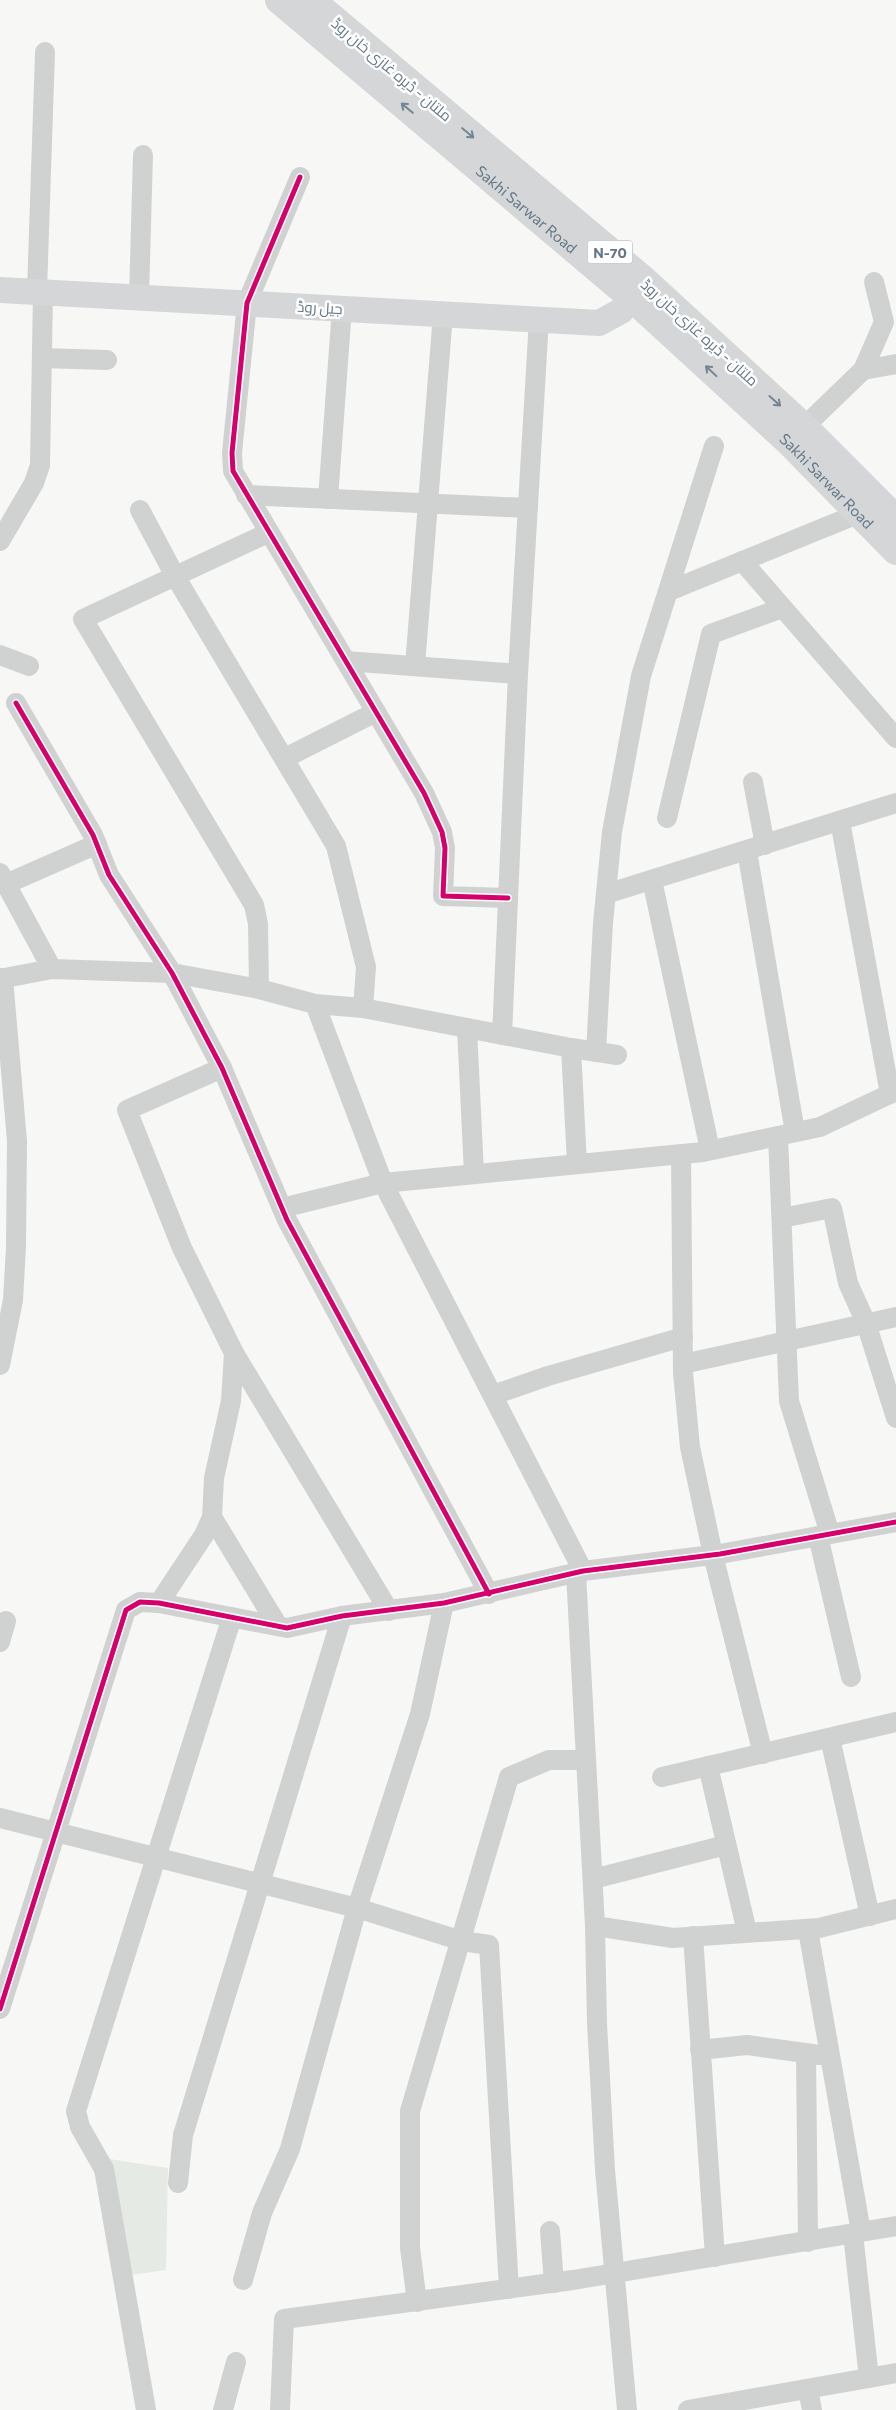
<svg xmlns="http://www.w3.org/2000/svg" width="896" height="2410" font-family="Commissioner,Cairo,sans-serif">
  <rect width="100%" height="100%" fill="#f7f7f6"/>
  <!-- green -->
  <path fill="#e6eae4" d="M109,2159l59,9 -2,102 -35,5z"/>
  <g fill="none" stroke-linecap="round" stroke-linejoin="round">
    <!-- minor -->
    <g stroke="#d0d2d2" stroke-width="20">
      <path d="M300,177l-53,126 -15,150 1,18 191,322 18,39 3,16 -2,48 65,2"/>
      <path d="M37,291l8,-239"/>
      <path d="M139,297l4,-142"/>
      <path d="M42,358l65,2"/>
      <path d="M863,370l33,-6"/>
      <path d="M804,427l59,-57 21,-48 -10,-40"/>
      <path d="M246,495l282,13"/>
      <path d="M328,499l14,-191"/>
      <path d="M140,510l35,66 161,270 30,121 -3,41"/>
      <path d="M0,541l34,-58 6,-18 3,-173"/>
      <path d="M742,561l154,177"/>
      <path d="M669,591l191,-78"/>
      <path d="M0,655l29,11"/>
      <path d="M346,661l172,13"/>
      <path d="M415,666l28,-352"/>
      <path d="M16,703l77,132 16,40 63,98 50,95 65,152 202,374"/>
      <path d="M285,758l91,-46"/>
      <path d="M753,782l12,63"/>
      <path d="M667,818l44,-184 71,-26"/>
      <path d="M840,821l50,273"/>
      <path d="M747,851l48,281"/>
      <path d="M0,873l52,96"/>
      <path d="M652,880l58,270"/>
      <path d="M6,884l91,-40"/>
      <path d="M606,894l290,-91"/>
      <path d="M0,979l52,-10 120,4 87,16 56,15 48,4 208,40 46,7"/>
      <path d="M259,989l-1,-65 -4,-19 -171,-286 185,-86"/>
      <path d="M315,1004l68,179 200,388"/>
      <path d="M467,1028l7,146"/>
      <path d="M502,1035l16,-361 21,-355"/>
      <path d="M571,1048l6,116"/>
      <path d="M596,1052l7,-129 9,-91 29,-156 73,-230"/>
      <path d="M222,1068l-95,42 55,138 52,105 155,258"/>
      <path d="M778,1136l11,265 41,133"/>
      <path d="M681,1154l2,219 7,74 23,108 50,199"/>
      <path d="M282,1208l101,-25 320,-31 117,-25 76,-36"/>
      <path d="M782,1218l50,-10 16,75 18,40 30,95"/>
      <path d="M683,1364l213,-47"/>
      <path d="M0,1365l13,-65 3,-53 1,-106 -14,-163"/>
      <path d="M493,1395l55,-19 135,-39"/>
      <path d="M212,1517l66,109"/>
      <path d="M818,1536l33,141"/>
      <path d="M576,1573l19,353 2,97 8,147 22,240"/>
      <path d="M159,1603l45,-68 8,-18 2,-39 17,-77 3,-48"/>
      <path d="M0,1642l6,-21"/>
      <path d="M830,1738l40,178"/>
      <path d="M708,1766l39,166"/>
      <path d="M662,1777l234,-55"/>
      <path d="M0,1818l357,90 105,33 27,4 20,344"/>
      <path d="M593,1879l133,-34"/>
      <path d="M595,1926l78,12 146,-10 77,-19"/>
      <path d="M808,1930l53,302"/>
      <path d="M693,1936l22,321"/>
      <path d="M0,2009l126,-399 14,-8 19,1 128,25 55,-12 102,-13 139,-32 137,-17 176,-32"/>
      <path d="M700,2050l47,-5 73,10"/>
      <path d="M806,2053l2,189"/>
      <path d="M178,2183l5,-48 159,-519"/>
      <path d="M550,2231l4,52"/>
      <path d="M853,2234l16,144"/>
      <path d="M243,2280l19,-67 28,-64 67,-241 63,-194 24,-111"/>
      <path d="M417,2302l-7,-54v-137l99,-334 40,-17h37"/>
      <path d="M808,2389l4,21"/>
      <path d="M146,2410l-42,-241 -24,-42 -4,-16 156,-494"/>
      <path d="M223,2410l13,-48"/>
      <path d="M280,2410l4,-91 289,-39 323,-54"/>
      <path d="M688,2410l208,-37"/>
    </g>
    <!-- major -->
    <path stroke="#d4d6d8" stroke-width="26" d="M0,290l599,33 22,-12 11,-13"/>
    <!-- highway -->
    <g stroke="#d4d6d8" stroke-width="28">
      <path id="s1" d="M279,0l353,298 157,144 107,109"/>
      <path d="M311,0l333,280 160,147 92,92"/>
    </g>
    <defs>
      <g id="cycleway">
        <path d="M300,177l-53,126 -15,150 1,18 191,322 18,39 3,16 -2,48 65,2"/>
        <path d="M16,703l77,132 16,40 63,98 50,95 65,152 202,374"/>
        <path d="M0,2009l126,-399 14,-8 19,1 128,25 55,-12 102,-13 139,-32 137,-17 176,-32"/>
      </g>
    </defs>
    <!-- cycleway casing -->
    <use href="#cycleway" stroke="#fff" stroke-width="8"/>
    <!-- cycleway -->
    <use href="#cycleway" stroke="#d6006c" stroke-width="5"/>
  </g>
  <!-- one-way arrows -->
  <defs><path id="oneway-shaft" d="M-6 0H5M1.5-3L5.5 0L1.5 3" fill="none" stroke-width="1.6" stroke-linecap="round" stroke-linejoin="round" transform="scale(1.25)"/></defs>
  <g stroke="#758594">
    <use href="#oneway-shaft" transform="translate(407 108) rotate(-140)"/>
    <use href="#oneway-shaft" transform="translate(468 133) rotate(40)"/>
    <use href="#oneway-shaft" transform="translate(711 371) rotate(-137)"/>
    <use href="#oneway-shaft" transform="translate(775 401) rotate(42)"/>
  </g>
  <g text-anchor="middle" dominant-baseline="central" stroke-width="5" stroke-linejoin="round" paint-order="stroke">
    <!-- shield labels -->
    <rect fill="#fff" stroke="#92a0ac" stroke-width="1" x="587.5" y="240.5" width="45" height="23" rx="4"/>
    <g font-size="14" font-weight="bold" fill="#647788">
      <text x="610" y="252">N-70</text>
    </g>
    <!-- street labels -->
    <g font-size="15" fill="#647788" stroke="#fff">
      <text transform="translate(392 69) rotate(40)">ملتان - ڈیرہ غازی خان روڈ</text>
      <text stroke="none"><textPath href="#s1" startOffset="324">Sakhi Sarwar Road</textPath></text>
      <text transform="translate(320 307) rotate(3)">جیل روڈ</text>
      <text transform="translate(700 332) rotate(42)">ملتان - ڈیرہ غازی خان روڈ</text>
      <text stroke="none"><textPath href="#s1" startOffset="729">Sakhi Sarwar Road</textPath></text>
    </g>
  </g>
</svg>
